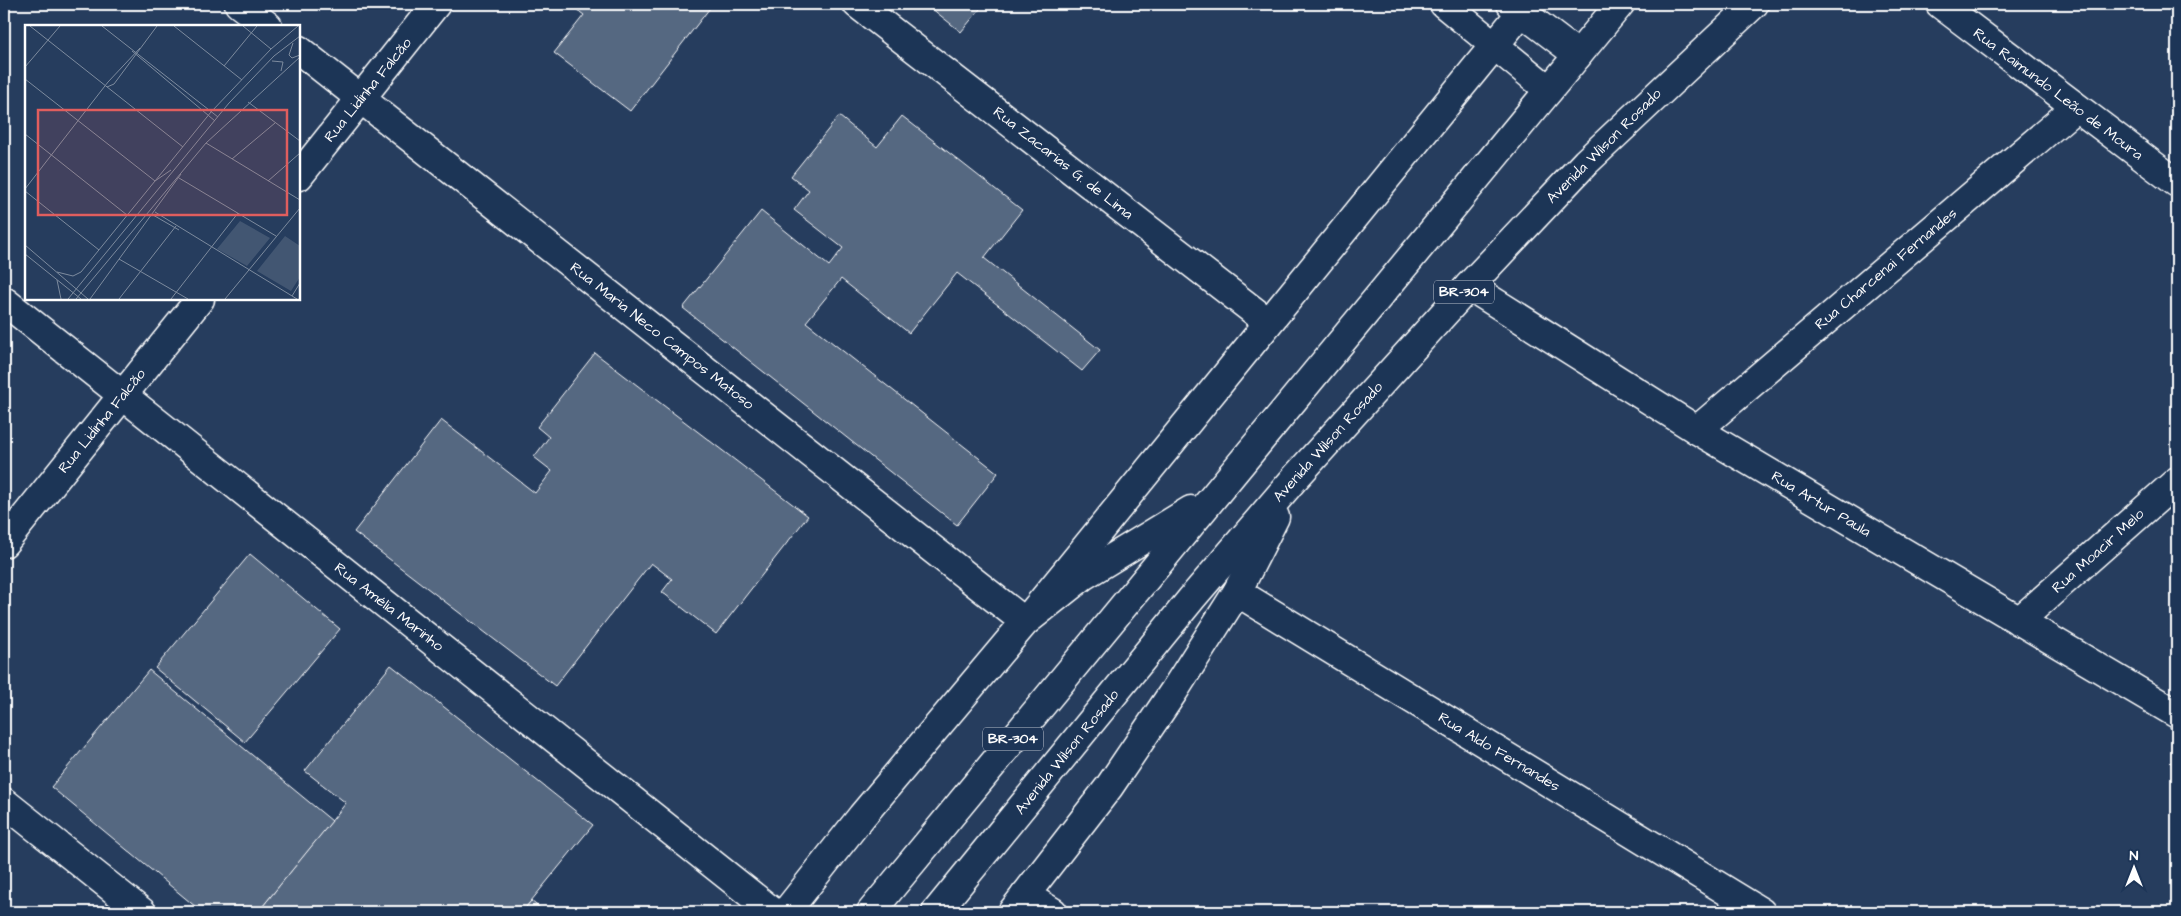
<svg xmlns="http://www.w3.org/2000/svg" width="2181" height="916" font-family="'Architects Daughter',sans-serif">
  <rect width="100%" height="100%" fill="#263d5e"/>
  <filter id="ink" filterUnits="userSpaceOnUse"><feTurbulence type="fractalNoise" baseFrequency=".02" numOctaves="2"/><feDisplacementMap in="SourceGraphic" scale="10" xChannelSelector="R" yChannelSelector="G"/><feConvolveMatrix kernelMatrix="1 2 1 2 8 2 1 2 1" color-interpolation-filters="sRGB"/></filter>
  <g filter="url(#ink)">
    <!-- building -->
    <g fill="#556781" stroke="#fff">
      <path d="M569,4h144l-83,107 -76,-58 30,-38z"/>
      <path d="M926,4h58l-23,28z"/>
      <path d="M839,116l38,31 25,-31 120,94 -38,48 116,92 -18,21 -125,-98 -48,60 -68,-54 -35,43 192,151 -41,52 -274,-217 78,-97 68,55 14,-18 -49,-38 15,-20 -18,-14z"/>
      <path d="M595,353l213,163 -92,118 -54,-42 10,-13 -21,-16 -96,123 -201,-154 87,-112 94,73 17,-22 -18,-14 15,-20 -12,-10z"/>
      <path d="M250,554l90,75 -95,113 -90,-74z"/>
      <path d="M391,665l202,160 -71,87h-264l88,-109 -41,-32z"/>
      <path d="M149,670l183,151 -74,91h-56l-151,-125z"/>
      <path d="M531,901l14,11h-23z"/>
    </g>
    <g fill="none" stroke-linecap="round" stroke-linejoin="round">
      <defs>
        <g id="minor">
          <path d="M239,4l29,22"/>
          <path d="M857,4l411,318"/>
          <path d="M1444,4l105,86"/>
          <path d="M1511,4l67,51"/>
          <path d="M1940,4l237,179"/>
          <path d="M299,50l726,572 503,-618"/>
          <path d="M299,176l137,-172"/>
          <path d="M1469,286l228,144 480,284"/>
          <path d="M4,301l769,611"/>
          <path d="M1697,430l378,-322"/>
          <path d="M4,543l196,-244"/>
          <path d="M1237,592l524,320"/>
          <path d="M2019,621l158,-140"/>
          <path d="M4,802l138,110"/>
          <path d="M1025,895l28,17"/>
        </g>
        <g id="highway">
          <path d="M786,912l76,-96 163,-194 58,-46 108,-66"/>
          <path d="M871,912l749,-908"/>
          <path d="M936,912l256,-314 103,-120 174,-192 117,-124 168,-158"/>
          <path d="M1012,912l97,-125 65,-96 63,-99 38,-75"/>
        </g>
      </defs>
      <!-- minor casing -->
      <use href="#minor" stroke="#fff" stroke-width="31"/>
      <!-- highway casing -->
      <use href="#highway" stroke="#fff" stroke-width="31"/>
      <!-- minor -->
      <use href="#minor" stroke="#1d3557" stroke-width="28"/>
      <!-- highway -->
      <use href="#highway" stroke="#1d3557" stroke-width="28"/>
    </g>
  </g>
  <g text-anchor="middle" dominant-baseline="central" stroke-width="4" stroke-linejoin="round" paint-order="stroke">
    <!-- shield labels -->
    <g fill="#1d3557" stroke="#bbc2cd" stroke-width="1">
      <rect x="1434" y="280.5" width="60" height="23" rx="4"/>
      <rect x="983" y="727.5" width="60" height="23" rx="4"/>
    </g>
    <g font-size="14" font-weight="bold" fill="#fff">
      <text x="1464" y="292">BR-304</text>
      <text x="1013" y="739">BR-304</text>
    </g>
    <!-- street labels -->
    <g font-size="15" fill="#fff" stroke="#1d3557">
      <text transform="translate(368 90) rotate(-51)">Rua Lidinha Falcão</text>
      <text transform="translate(2058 94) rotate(37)">Rua Raimundo Leão de Moura</text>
      <text transform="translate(1604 146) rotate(-45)">Avenida Wilson Rosado</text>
      <text transform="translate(1063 163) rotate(38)">Rua Zacarias G. de Lima</text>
      <text transform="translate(1886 269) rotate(-40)">Rua Charcenai Fernandes</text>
      <text transform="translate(662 336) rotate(38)">Rua Maria Neco Campos Matoso</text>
      <text transform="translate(102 421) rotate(-51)">Rua Lidinha Falcão</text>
      <text transform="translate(1328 442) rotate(-48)">Avenida Wilson Rosado</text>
      <text transform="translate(1821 504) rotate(31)">Rua Artur Paula</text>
      <text transform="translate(2098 551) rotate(-42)">Rua Moacir Melo</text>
      <text transform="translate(389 607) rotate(38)">Rua Amélia Marinho</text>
      <text transform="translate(1067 752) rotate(-51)">Avenida Wilson Rosado</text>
      <text transform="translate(1499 752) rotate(31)">Rua Aldo Fernandes</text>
    </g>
  </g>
  <!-- overview -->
  <g transform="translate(25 25)">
    <rect width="275" height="275" fill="#263d5e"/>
    <path d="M215,196l30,17 -23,28 -30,-17zM260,211l15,10v31l-9,14 -34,-20z" fill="#425672"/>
    <path fill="none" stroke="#7d8b9e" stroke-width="1" d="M5,1l153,121M77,1l116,91M149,1l68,54M218,1l28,23M268,18l-4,12 3,3 8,-3M107,26l83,70M247,36l11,1 -2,9M199,41l33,-40M0,42l35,-41M0,54l130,102 56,-69 60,-63 27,-23M82,62l7,-3 43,-58M223,77l52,39M0,109l102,81M181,118l94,57M207,134l43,-36M154,153l97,58M243,156l32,-28M0,164l83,-107 32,-34M0,166l74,59M130,187l142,87M128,190l26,15M0,220l63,54M0,229l56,45M94,234l69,40M32,247l16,4 8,-4 74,-91 16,-11M32,255l4,19M267,271l8,-13M43,274l161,-196 45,-47 26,-20M51,274l130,-156 94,-86M65,274l91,-125M94,274l57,-73M146,274l67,-86M200,274l75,-91"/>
    <path fill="#e05e5e" fill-opacity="0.15" stroke="#e05e5e" stroke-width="2.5" d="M13,85h249v105h-249z"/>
    <rect width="275" height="275" fill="none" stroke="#fff" stroke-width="2.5"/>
  </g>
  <!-- margin -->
  <rect width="2181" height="916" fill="none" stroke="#1d3557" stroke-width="20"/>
  <rect x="10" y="10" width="2161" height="896" fill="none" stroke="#fff" stroke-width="2" filter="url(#ink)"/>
  <!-- north arrow -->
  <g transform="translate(2134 868)" stroke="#1d3557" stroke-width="4" paint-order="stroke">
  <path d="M0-4L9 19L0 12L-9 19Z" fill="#ffffff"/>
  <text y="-8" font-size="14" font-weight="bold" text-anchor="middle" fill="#ffffff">N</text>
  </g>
</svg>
